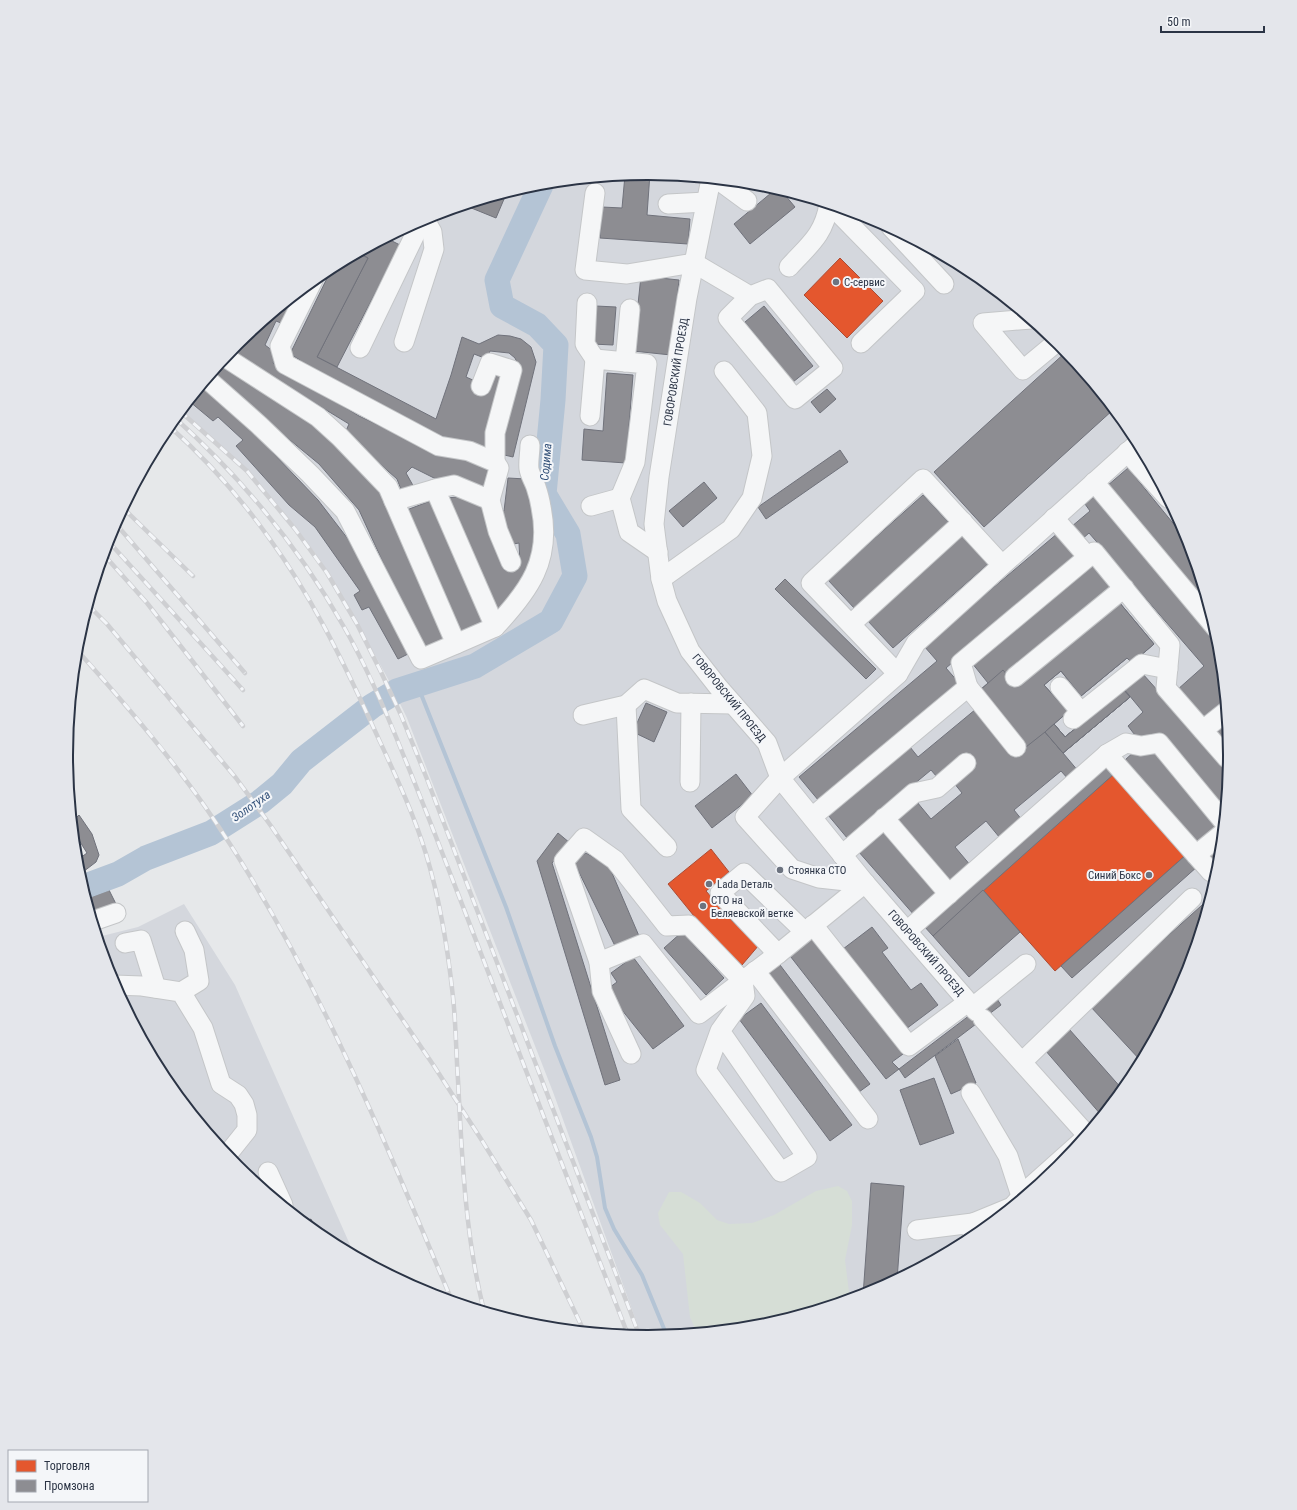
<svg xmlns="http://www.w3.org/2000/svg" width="1297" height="1510" font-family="'Roboto Condensed',sans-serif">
  <rect width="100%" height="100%" fill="#e6e8ea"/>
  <!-- built -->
  <g fill="#d4d7dd">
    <path d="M649,173l113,11 110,33 100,54 89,72 72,89 54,100 33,110 11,113 -11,114 -33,109 -54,101 -73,88 -88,72 -101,54 -109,33 -114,11h-6l-89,-245 -146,-374 -19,-39 -45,-82 -28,-44 -31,-40 -38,-42 -64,-61 55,-67 88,-72 101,-54 109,-33z"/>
    <path d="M184,904l51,81 120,271 -30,-17 -89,-72 -72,-89 -54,-100 -12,-41 40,-10z"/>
  </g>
  <!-- green -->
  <path fill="#d6ded6" d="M838,1186l9,5 5,10v24l-7,35 5,40 -88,26 -65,7 -7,-16 -7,-63 -23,-29 -2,-12 11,-21h12l19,11 17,17 12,4 23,-1 22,-8 42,-24z"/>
  <!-- shops -->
  <g fill="#e4572e" stroke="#ac4c35">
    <path d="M840,258l43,43 -36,37 -43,-43z"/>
    <path d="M1115,773l72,81 -132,117 -72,-81z"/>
    <path d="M711,849l18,23 -23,19 26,30 27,24 -17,20 -35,-33 -39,-48z"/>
  </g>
  <!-- industry -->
  <g fill="#8d8d92" stroke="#70727b">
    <path d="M650,173l-3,42 43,4 -2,25 -88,-6 2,-31 20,1 3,-33z"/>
    <path d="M777,188l3,1 15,18 -45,37 -16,-20z"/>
    <path d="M507,192l-11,26 -32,-13z"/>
    <path d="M386,238l14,7 -63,122 -20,-10 51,-99 -10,-5z"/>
    <path d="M358,253l10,5 -51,99 119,62 15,-44 11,-38 17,7 19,-9 12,1 11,3 10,8 5,15 -23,95 -13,-3 20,-85 -5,-11 -6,-5 -19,-2 -3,8 -13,-5 -8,23 9,4 17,-10 13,5 -18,75 -46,-10 -143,-75 2,-6 -10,-6 43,-88z"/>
    <path d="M641,276l38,4 -8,75 -38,-4z"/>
    <path d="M293,297l-12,26 -5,-2 -11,24 12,9 -4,9 86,53 79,37 28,5 27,11 -7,20 -30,-13 -12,7 -32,-16 -6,6 9,16 -13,3 -5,-13 -52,-46 4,-9 -116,-71 4,-10z"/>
    <path d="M596,306l20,1 -3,38 -21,-1z"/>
    <path d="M764,306l49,60 -20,16 -48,-60z"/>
    <path d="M1067,351l47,58 -130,118 -50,-55z"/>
    <path d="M221,366l25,15 72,47 41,39 25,29 63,142 -24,12 -64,-140 -40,-46 -107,-88z"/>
    <path d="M607,373l26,2 -7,88 -44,-3 2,-31 19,2z"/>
    <path d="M203,384l49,47 66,69 30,39 64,113 -14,7 -29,-52 -7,3 -8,-15 6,-4 -45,-64 -26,-22 -53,-59 7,-6 -25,-23 -5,4 -24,-20z"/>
    <path d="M827,389l9,10 -16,14 -9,-11z"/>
    <path d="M840,450l8,12 -82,57 -8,-12z"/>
    <path d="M1128,468l62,76 21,69 -104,-127z"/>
    <path d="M508,478l18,1 10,33 -2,55 -38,47 -50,-116 12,-1 25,4 25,70 12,-6 -1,-22 -11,2 -10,-34h6z"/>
    <path d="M704,482l13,16 -34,29 -14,-16z"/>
    <path d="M923,495l27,29 -95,85 -27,-29z"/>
    <path d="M1096,495l123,144 7,62 -23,19 -26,-30 27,-24 -115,-133 -8,7 -10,-13 19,-16 -5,-7z"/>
    <path d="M433,500l53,127 -27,12 -55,-128z"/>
    <path d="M1058,533l20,23 -132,112 13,15 -140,118 -20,-24 138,-116 -13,-15z"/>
    <path d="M962,535l26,29 -95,84 -26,-28z"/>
    <path d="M1093,565l18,23 -106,86 12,13 102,-85 35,42 -22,19 -5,-5 -46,38 -20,-25 -17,14 24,27 -14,12 11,13 58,-48 7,8 -67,56 16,19 -10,8 -8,-9 -47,39 8,10 -22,18 -14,-17 -31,26 16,19 -20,17 -54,-64 20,-17 14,17 31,-26 -8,-10 21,-17 -10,-13 -28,24 -6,-7 -83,69 -20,-24 82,-68 8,10 58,-48 39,47 11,-9 -47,-56 9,-8 -16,-20z"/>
    <path d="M785,579l91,90 -10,10 -91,-90z"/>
    <path d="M1119,602l35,42 -22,19 -5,-5 -46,38 -20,-25 -17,14 24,27 -14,12 11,13 58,-48 7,8 -67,56 -18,-21 -19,15 -47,-56 24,-21 14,17z"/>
    <path d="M1142,673l85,95 3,-2 -5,47 -62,-78 -12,-1 -10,9 -13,-17 15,-14 -19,-23z"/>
    <path d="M1123,689l7,8 -67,56 -18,-21 9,-8 11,13z"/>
    <path d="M1123,689l7,8 -67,56 -18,-21 9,-8 11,13z"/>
    <path d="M646,703l21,9 -13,30 -21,-10z"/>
    <path d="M1227,719l3,29 -16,-18z"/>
    <path d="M1136,750h21l61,74 -21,20 -72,-84z"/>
    <path d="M1106,763l9,10 -182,163 -10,-11z"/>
    <path d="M736,774l17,22 -41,32 -17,-22z"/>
    <path d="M79,815l13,19 7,21 -3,7 -17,13 -3,-14 11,-8 -13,-21 -1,-11z"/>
    <path d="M882,830l57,65 -24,21 -57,-65z"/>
    <path d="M558,833l12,10 -18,20 68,217 -15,5 -68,-224z"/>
    <path d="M1222,842l-2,25 -15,-11z"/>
    <path d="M586,853l23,13 30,70 -23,12 -43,-88z"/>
    <path d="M1187,854l11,12 -126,112 -11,-12z"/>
    <path d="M109,890l7,14 -25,9 -5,-14z"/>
    <path d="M983,890l37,42 -51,45 -36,-41z"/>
    <path d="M1211,897l-24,81 -43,80 -3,3 -51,-55z"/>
    <path d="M872,927l16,21 -6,4 29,38 10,-7 17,22 -32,24 -63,-80z"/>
    <path d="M682,932l42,46 -18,17 -42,-47z"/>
    <path d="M809,934l94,120 -11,8 7,7 -13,10 -99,-127z"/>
    <path d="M633,957l51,69 -31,23 -47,-59 11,-8 -6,-9z"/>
    <path d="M777,961l93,123 -11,8 -93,-123z"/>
    <path d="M995,996l6,9 -96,73 -6,-9z"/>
    <path d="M761,1003l91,122 -22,16 -91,-122z"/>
    <path d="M1069,1029l54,61 -21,26 -57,-66z"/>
    <path d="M958,1039l18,44 -25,11 -16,-38z"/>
    <path d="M934,1078l20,55 -34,12 -20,-55z"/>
    <path d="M871,1183l33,3 -7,94 -26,13 -8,3z"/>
    <path d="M311,1219l7,15 -14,-12z"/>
  </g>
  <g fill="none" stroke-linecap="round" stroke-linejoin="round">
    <!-- stream -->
    <path stroke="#b4c4d5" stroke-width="4" d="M417,684l89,223 49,139 36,91 6,20 8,51 9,21 28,46 25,61"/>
    <!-- river -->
    <path stroke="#b4c4d5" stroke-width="25" d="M83,887l35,-13 28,-16 65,-25 49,-31 22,-18 19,-23 71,-55 25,-15 78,-25 76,-45 24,-45 -7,-42 -24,-40 9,-94 3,-55 -19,-20 -35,-19 -5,-26 45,-97"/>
    <defs>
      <g id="minor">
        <path d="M711,179l-24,119 -28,179 -5,47 7,55 6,22 23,50 29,37 48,55 13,35 85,105 111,128"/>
        <path d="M717,179l30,22"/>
        <path d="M595,193l-10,77 42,4 67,-11 56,33 -22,22 67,81 38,-31 -65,-79 -18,7"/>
        <path d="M668,204l38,-2"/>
        <path d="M830,204l85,87 -54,52"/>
        <path d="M891,227l53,57"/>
        <path d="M789,267c20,-22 35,-32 40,-63"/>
        <path d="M313,280l-33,66 5,18 154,82 30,5 26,11 4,6 -9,32 -36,-15 -19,4 60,138 -39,17"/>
        <path d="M587,303l-2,41 10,15"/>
        <path d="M1031,319l-48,4 40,47 35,-29"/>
        <path d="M404,342l30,-93 -2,-17 -8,-14"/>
        <path d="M360,348l63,-130"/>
        <path d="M625,362l5,-53"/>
        <path d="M207,379l52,46 51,49 35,37 76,148 35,-15 -68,-157 -48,-50 -22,-20 -93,-60"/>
        <path d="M481,386l9,-23 22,7 -17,63v29"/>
        <path d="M590,416l5,-57 52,5 -12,98 -15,36 9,34 29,20"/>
        <path d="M1127,452l41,46"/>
        <path d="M1094,482l122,146"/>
        <path d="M490,500l8,31 13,31"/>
        <path d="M394,501l41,-12"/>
        <path d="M591,506l29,-8"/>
        <path d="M1054,518l34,39"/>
        <path d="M661,579l70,-50 21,-31 10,-42 -5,-43 -33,-42"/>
        <path d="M851,624l112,-102"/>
        <path d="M495,627c34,-36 57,-67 46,-120 -1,-7 -3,-14 -5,-20 -2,-6 -6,-12 -7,-18 -1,-7 1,-16 1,-24"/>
        <path d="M898,674l-87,-91 112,-104 79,86"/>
        <path d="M1015,677l109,-89"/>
        <path d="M968,687l48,60"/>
        <path d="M1060,687l21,25"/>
        <path d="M626,705l5,104 36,38"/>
        <path d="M583,715l43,-10 18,-16 33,14 56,1"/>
        <path d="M1073,719l69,-55 26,5"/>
        <path d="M1203,730l24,-19"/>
        <path d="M1107,754l89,101 27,-22"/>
        <path d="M690,782l1,-79"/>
        <path d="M812,817l156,-130 -7,-24 133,-111 76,93 -4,43 61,70 4,-2"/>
        <path d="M884,818l65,76"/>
        <path d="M842,855l72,-62 23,-5 29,-25"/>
        <path d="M1196,855l15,17 8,1"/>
        <path d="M865,883l-46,-5 -27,-9 -47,-52 35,-39 118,-104 18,-31 223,-201"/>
        <path d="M93,921l23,-8"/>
        <path d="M813,925l96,121 59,-44"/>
        <path d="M907,931l200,-177 19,-11 15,3 18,-3 65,79"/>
        <path d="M805,932l-61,-59 -24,20 58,61 87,-71"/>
        <path d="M125,943l16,-3 15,48"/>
        <path d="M599,962l3,29 29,63"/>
        <path d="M755,971l113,148"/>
        <path d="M114,985l28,1 39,6 22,36 18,56 17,11 6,9 3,11v15l-20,25"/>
        <path d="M181,992l18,-11 -5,-31 -9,-19"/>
        <path d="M973,1007l53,-43"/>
        <path d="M983,1019l104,116"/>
        <path d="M720,1031l-14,39 75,102 26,-15 -87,-126 25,-35 -2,-15 -54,-56 -22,1 -52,-66 -31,-22 -20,23 35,101 44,-18 56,70 79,-60"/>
        <path d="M1022,1062l170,-164"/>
        <path d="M971,1093l37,63 14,43"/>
        <path d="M268,1172l15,33"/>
        <path d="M1014,1205l14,-16 55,-49"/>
        <path d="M917,1230l56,-7"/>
        <path d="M972,1240l1,-17 39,-16"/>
      </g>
    </defs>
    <!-- minor casing -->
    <use href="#minor" stroke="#c4c6c8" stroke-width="21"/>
    <!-- minor -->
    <use href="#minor" stroke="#f5f6f7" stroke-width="19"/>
    <defs>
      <g id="rail">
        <path d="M180,411l67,60 48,58 32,44 30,51 24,48 20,43 26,64 213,558"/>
        <path d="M175,418c67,60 125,131 169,209 24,42 43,87 61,132 25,61 48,122 72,184 50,131 101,262 151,392"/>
        <path d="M169,426c37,33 71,71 100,112 41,56 72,119 101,182 20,44 42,88 56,134 14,46 22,96 27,143 3,28 3,55 5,83 4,78 7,155 26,231"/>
        <path d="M123,508l70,68"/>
        <path d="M115,523l130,150"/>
        <path d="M108,541l135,149"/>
        <path d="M104,555l43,48 96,123"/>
        <path d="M88,605l19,19 129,154 35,48 163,240 47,73 50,81 53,111"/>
        <path d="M76,649c46,51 91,103 130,159 105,152 175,324 246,493"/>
      </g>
    </defs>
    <!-- rail casing -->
    <use href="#rail" stroke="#cecfd2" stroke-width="4.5"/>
    <!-- rail -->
    <use href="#rail" stroke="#f4f6f9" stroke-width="3" stroke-dasharray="9" stroke-linecap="butt"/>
  </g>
  <!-- markers -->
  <g fill="#6c737f" stroke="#f4f6f9" stroke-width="1.5">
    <circle cx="836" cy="282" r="4"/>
    <circle cx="780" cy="870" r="4"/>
    <circle cx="1149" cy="875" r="4"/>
    <circle cx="709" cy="884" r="4"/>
    <circle cx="703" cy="906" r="4"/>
  </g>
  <g text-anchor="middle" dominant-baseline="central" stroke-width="4" stroke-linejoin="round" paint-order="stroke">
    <!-- poi labels -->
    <g font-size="11" fill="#2b3445" stroke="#f4f6f9" text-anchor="start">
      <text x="844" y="282">С-сервис</text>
      <text x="788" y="870">Стоянка СТО</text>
      <text x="1141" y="875" text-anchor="end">Синий Бокс</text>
      <text x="717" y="884">Lada Dеталь</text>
      <text x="711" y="900">СТО на<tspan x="711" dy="13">Беляевской ветке</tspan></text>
    </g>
    <!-- street labels -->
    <g font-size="11" fill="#2b3445" stroke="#f4f6f9">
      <text transform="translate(676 372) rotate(-81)">ГОВОРОВСКИЙ ПРОЕЗД</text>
      <text transform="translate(729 698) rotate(51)">ГОВОРОВСКИЙ ПРОЕЗД</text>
      <text transform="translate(926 953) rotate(49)">ГОВОРОВСКИЙ ПРОЕЗД</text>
    </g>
    <!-- water labels -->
    <g font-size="12" font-style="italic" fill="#34527a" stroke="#f4f6f9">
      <text transform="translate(546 462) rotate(-85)">Содима</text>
      <text transform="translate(251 806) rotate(-35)">Золотуха</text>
    </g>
  </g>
  <!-- crop -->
  <path d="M0 0H1297V1510H0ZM73 755a575 575 0 1 1 1150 0a575 575 0 1 1-1150 0Z" fill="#e4e6eb" fill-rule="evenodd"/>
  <path fill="none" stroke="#2b3445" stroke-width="2" d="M73 755a575 575 0 1 1 1150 0a575 575 0 1 1-1150 0Z"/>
  <!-- legend -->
  <rect x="8" y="1450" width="140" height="52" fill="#f4f6f9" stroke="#a4a8b1"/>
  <rect x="16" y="1460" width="20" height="12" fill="#e4572e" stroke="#a4a8b1"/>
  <text x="44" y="1470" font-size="12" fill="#2b3445">Торговля</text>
  <rect x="16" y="1480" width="20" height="12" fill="#8d8d92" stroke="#a4a8b1"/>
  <text x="44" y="1490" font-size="12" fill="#2b3445">Промзона</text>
  <!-- scale -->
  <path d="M1161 26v6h103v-6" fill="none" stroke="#2b3445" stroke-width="2"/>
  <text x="1167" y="26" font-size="12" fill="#2b3445" stroke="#f4f6f9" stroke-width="3" paint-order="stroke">50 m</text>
</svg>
